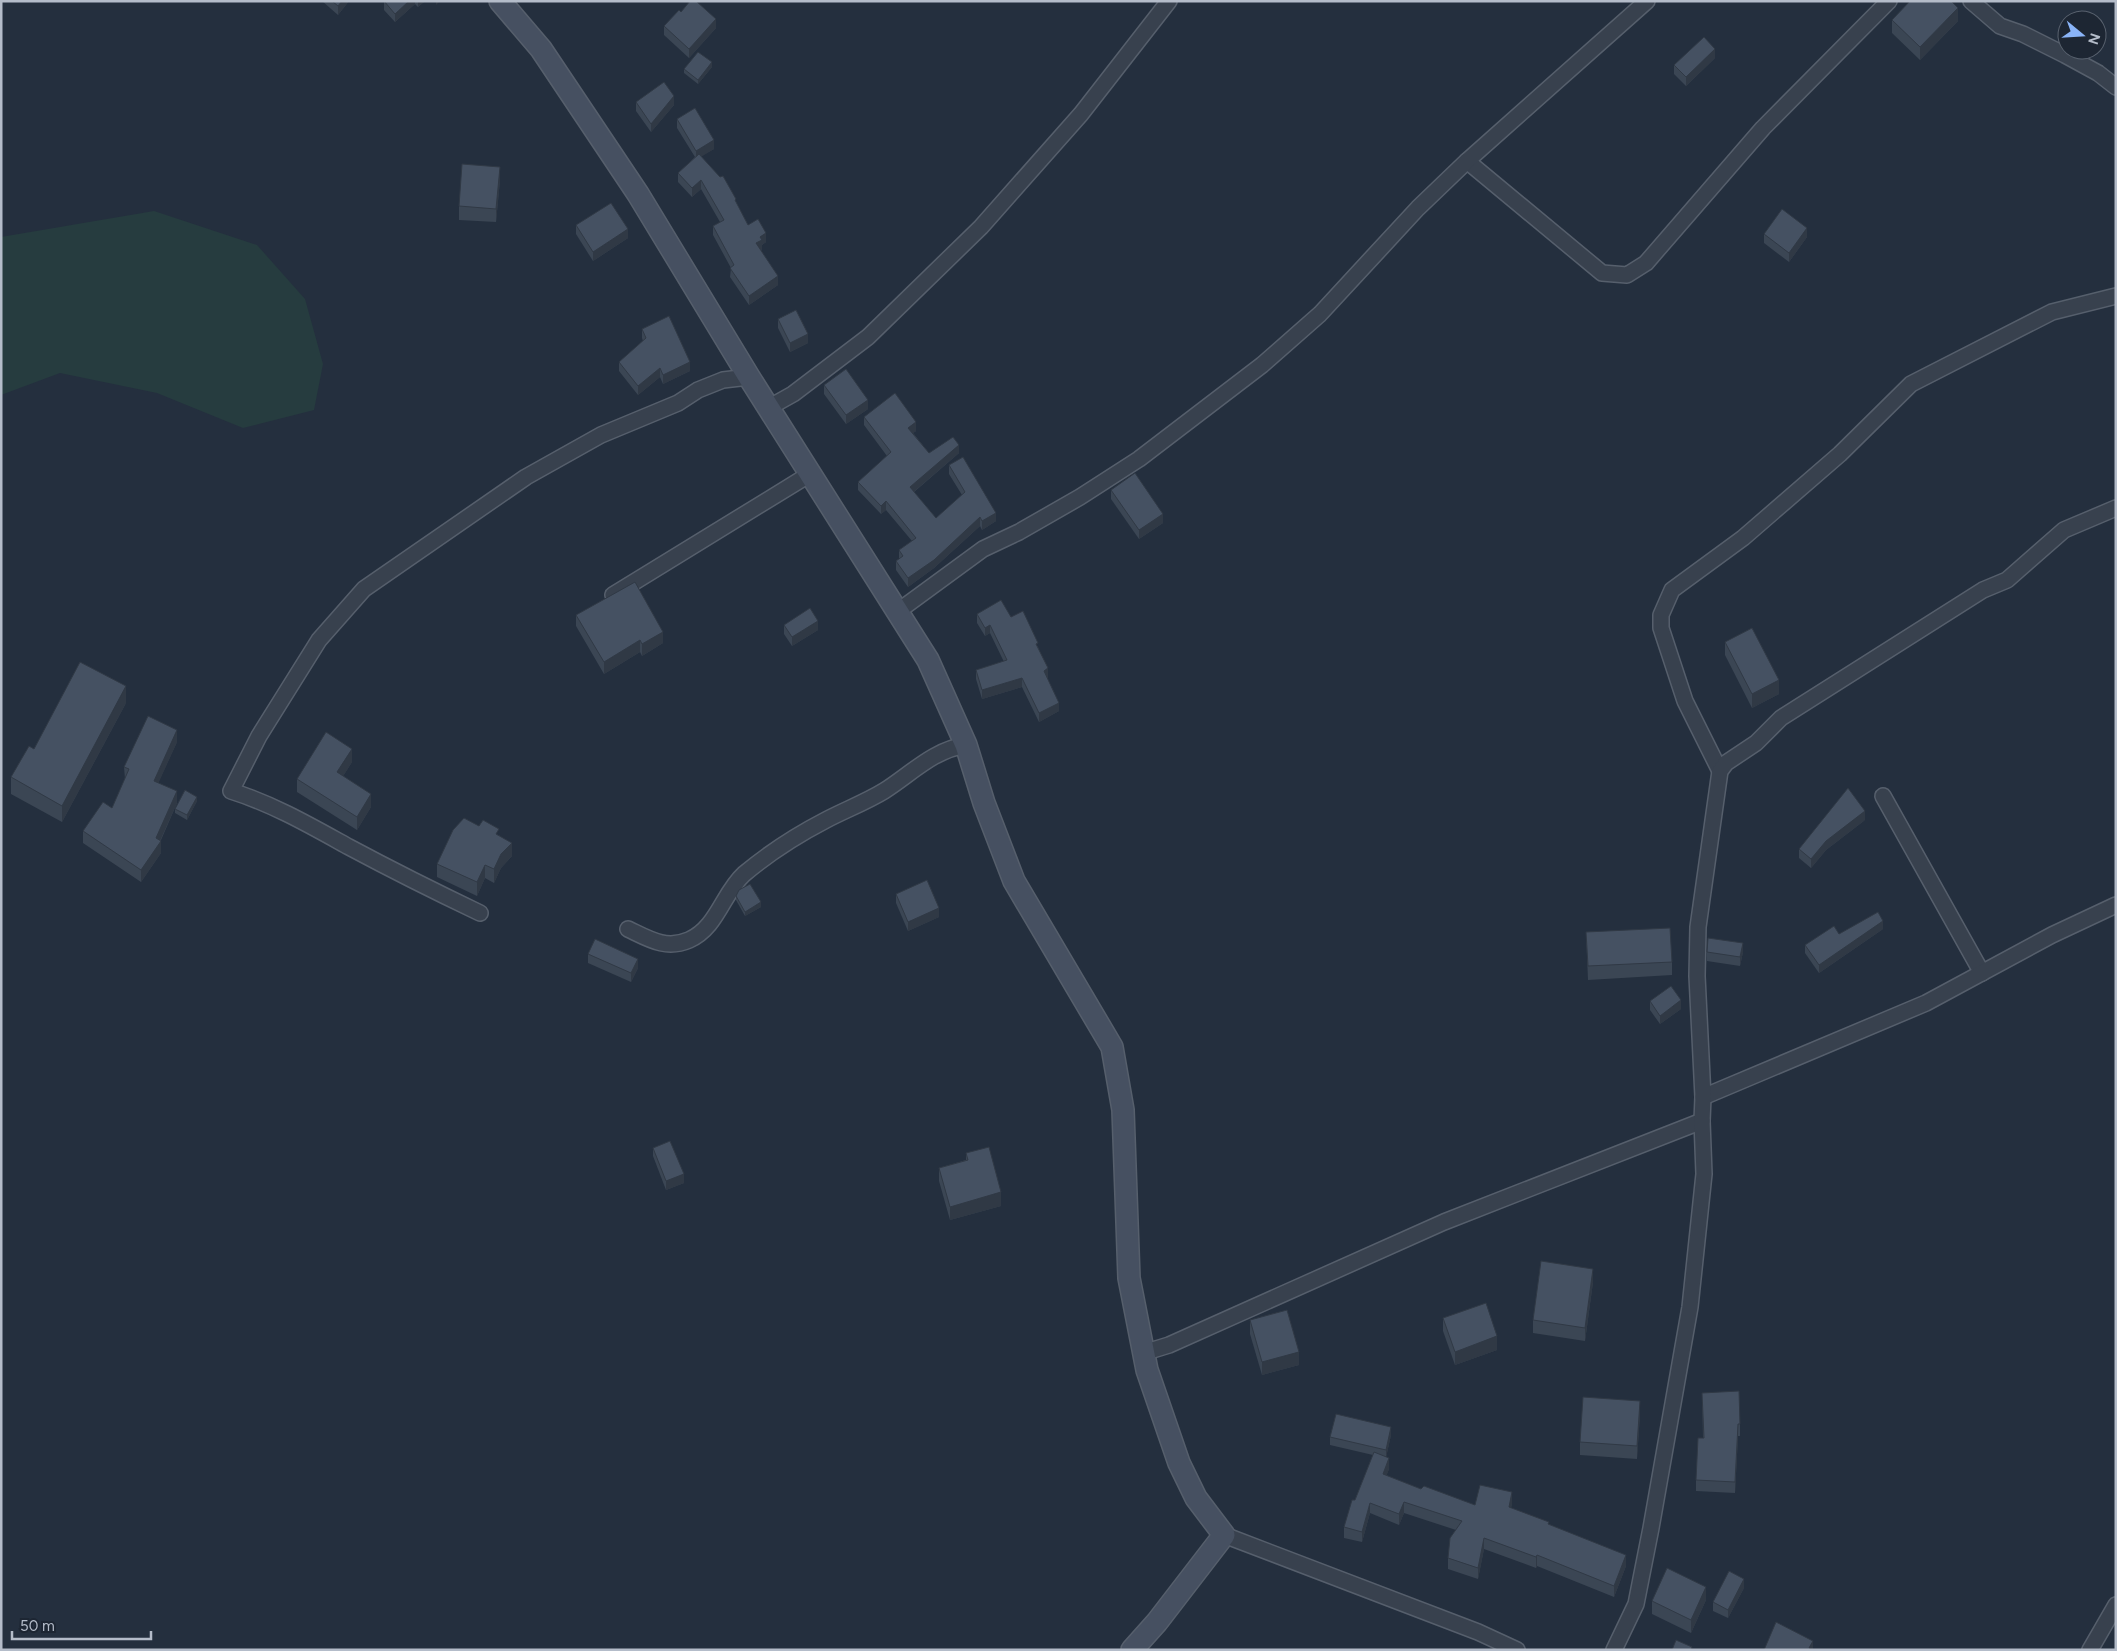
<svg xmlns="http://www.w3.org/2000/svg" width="2117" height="1651" font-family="Figtree,sans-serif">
  <rect width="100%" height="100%" fill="#242f3e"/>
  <!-- green -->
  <path fill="#263c3f" d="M154,211l103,34 48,54 18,65 -9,46 -71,18 -86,-35 -97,-20 -59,22v-158z"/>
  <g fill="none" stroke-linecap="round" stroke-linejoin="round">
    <defs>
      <g id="minor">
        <path d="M1971,1l29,25 23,8 42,21 33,18 18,14"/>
        <path d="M1467,161l135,112 25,2 19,-12 117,-135 126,-127"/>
        <path d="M768,408l25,-14 75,-57 113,-110 100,-113 88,-113"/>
        <path d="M613,595l197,-121"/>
        <path d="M897,612l86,-63 36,-17 61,-35 59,-38 123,-94 58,-51 98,-106 49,-47 180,-160"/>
        <path d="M1720,771l-35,-70 -24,-73v-13l11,-25 71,-52 97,-84 71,-70 141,-72 64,-16"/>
        <path d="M1883,796l99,177"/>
        <path d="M480,913c-44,-21 -88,-43 -131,-66 -38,-21 -76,-43 -118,-56l28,-55 60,-96 45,-51 162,-112 75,-42 77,-32 20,-13 25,-10 26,-3"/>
        <path d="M628,929c21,10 38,21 61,11 28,-12 34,-47 55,-66 25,-21 53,-39 82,-54 19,-10 40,-18 58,-29 27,-17 49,-41 82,-46"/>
        <path d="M1703,1097l223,-94 126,-68 64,-30"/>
        <path d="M1143,1353l26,-8 275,-123 258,-101"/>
        <path d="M1224,1535l254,97 39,18"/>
        <path d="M1614,1650l22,-46 15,-76 39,-221 14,-133 -2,-53 1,-24 -6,-121 1,-49 22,-156 6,-8 30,-20 25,-25 202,-128 24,-10 57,-50 52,-22"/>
        <path d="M2090,1650l26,-45"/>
      </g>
      <path id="secondary" d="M500,1l41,48 97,145 111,183 179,283 38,85 18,58 30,78 98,166 11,63 6,168 18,92 32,93 17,35 28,37 -67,87 -25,28"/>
    </defs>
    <!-- minor casing -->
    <use href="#minor" stroke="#565f6c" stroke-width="18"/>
    <!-- secondary casing -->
    <use href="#secondary" stroke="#565f6c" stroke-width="24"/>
    <!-- minor -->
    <use href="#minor" stroke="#38414e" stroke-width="15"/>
    <!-- secondary -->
    <use href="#secondary" stroke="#465061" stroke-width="21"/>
  </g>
  <!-- wall -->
  <g fill="#3b4654">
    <path d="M322,1h27l-11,14z"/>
    <path d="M384,1h41l-7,6 -3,-3 -20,18 -11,-12z"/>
    <path d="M1892,20l66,1 -38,39 -28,-27z"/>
    <path d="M664,26l52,2 -27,30 -25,-23z"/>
    <path d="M1715,58l-29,28 -12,-12v-9z"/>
    <path d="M712,67l-14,17 -14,-11v-4z"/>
    <path d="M636,102l38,3 -23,27 -15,-21z"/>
    <path d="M677,119l37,30 -13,7 35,47 12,22 18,17 -4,3v4l-1,1 17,35 -29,20 -19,-28 1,-9 -18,-33v-9l7,-4 -19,-33 -9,8 -14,-15v-9l17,-16 -18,-29z"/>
    <path d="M500,180l-4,42 -37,-2v-14z"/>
    <path d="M576,225l52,13 -35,23 -17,-27z"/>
    <path d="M1764,234l43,3 -18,25 -25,-19z"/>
    <path d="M778,319l30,24 -18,9 -12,-24z"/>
    <path d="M642,329l48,42 -27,13 -3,-7 -22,18 -19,-24v-9l24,-21 -1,-3z"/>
    <path d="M824,385l44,24 -22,15 -22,-30z"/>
    <path d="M864,417l52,14 -3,2 16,20h30l-45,39 22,26 26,-23 -13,-21v-9l47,56 -14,9 -2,-4 -46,42 -26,19 -12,-17v-9l3,-2v-9l13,-9 -26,-31 -5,4 -23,-24v-8l29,-26 -23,-31z"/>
    <path d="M1111,490l52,33 -24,16 -28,-40z"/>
    <path d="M977,614l34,3 27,30 10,30 -1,1 12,33 -20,11 -17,-35 -40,12 -6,-20v-9l28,-8 -14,-29 -5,3 -8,-13z"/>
    <path d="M576,615l87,28 -21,13 -2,-4 -36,22 -28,-48z"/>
    <path d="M784,625l34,5 -26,16 -8,-12z"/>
    <path d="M1725,642l54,52 -27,14 -27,-53z"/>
    <path d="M126,703l-64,119 -51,-28v-17z"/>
    <path d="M177,742l-19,41 19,20 -16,37v13l-20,29 -58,-39v-12l29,-23 13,-29 -1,-12z"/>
    <path d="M352,762l-9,14 28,31 -14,23 -60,-38v-13z"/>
    <path d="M197,801l-10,19 -12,-7v-4z"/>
    <path d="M1865,820l-39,30 -15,18 -12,-10v-9z"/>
    <path d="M499,835l13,21 -11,12 -7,15 -9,-5 -8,18 -40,-19v-13z"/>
    <path d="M896,894l43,23 -31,14 -12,-28z"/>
    <path d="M736,896l25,11 -16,9 -9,-16z"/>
    <path d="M1883,929l-64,44 -14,-20v-8z"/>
    <path d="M1586,932l86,30v13l-84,5z"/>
    <path d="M1707,952h36l-3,14 -33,-5z"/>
    <path d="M588,954l50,14 -7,14 -43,-19z"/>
    <path d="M1650,1001l31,8 -21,15 -10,-14z"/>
    <path d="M653,1148l31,35 -18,7 -13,-34z"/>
    <path d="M966,1153l35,53 -51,14 -11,-39v-13l27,-8z"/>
    <path d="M1593,1282l-8,59 -52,-8v-13z"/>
    <path d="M1443,1318l54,32 -42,15 -12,-34z"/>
    <path d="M1250,1320l49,45 -37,10 -12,-41z"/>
    <path d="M1702,1393l38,31v12h-2l-3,57 -39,-2v-11l7,-42z"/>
    <path d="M1640,1414l-3,45 -57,-4v-13z"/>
    <path d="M1391,1435l-5,22 3,12 -3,7 35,13 54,16 37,-2 -1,5 38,16 77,42 -12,31 -77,-31 -1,2 -52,-19 -6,30 -30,-10v-11l8,-28 -52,-17 -5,12 -29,-12 -8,29 -18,-4v-11l29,-72 -43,-10v-8z"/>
    <path d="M1744,1588l-16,30 -15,-7v-9z"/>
    <path d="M1706,1600l-15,33 -39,-19v-13z"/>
  </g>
  <!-- shaded-wall -->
  <g fill="#303945">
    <path d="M342,1h7l-11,14v-9z"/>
    <path d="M409,1h6v3l-20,18v-8z"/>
    <path d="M418,1h7l-7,6z"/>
    <path d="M436,1h4l-4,4z"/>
    <path d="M1958,8v13l-38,39v-13z"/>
    <path d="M716,19v9l-27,30v-9z"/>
    <path d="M1715,49v9l-29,28v-9z"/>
    <path d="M712,62v5l-14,17v-4z"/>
    <path d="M674,96v9l-23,27v-8z"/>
    <path d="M714,140v9l-18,11v-9z"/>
    <path d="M500,167v13l-4,42v-13z"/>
    <path d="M701,180v9l-9,8v-9z"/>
    <path d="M1807,228v9l-18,25v-9z"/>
    <path d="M628,229v9l-35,23v-9z"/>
    <path d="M766,233v9l-4,3v4l-6,3v-9l4,-6z"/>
    <path d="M778,276v9l-29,20v-9z"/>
    <path d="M808,334v9l-18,9v-9z"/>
    <path d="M690,362v9l-27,13v-9z"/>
    <path d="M660,368v9l-22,18v-9z"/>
    <path d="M868,400v9l-22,15v-9z"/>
    <path d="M916,422v9l-8,6v-9z"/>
    <path d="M959,445v8l-49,42v-8z"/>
    <path d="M886,501v9l-5,4v-8z"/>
    <path d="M996,513v8l-14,9v-9z"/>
    <path d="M1163,514v9l-24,16v-9z"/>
    <path d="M980,517v9l-46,42 -26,19v-9z"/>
    <path d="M818,621v9l-26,16v-9z"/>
    <path d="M990,625v8l-5,3v-8z"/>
    <path d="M663,632v11l-21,13v-12z"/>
    <path d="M640,640v12l-36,22v-12z"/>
    <path d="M1048,668v9l-4,3v-9z"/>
    <path d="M1022,678v9l-40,12v-9z"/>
    <path d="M1779,680v14l-27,14v-14z"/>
    <path d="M126,686v17l-64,119v-16z"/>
    <path d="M1059,703v8l-20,11v-9z"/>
    <path d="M177,730v12l-23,51v-12z"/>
    <path d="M352,749v13l-15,24v-14z"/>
    <path d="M177,791v12l-18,40 2,-2v12l-20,29v-12z"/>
    <path d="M371,794v13l-14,23v-13z"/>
    <path d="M197,797v4l-10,19v-5z"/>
    <path d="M1865,811v9l-39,30 -15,18v-9l15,-18z"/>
    <path d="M512,843v13l-11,12 -7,15v-14l7,-15z"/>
    <path d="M485,865v13l-8,18v-14z"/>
    <path d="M761,902v5l-16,9v-4z"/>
    <path d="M939,908v9l-31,14v-9z"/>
    <path d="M1883,921v8l-64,44v-8z"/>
    <path d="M1743,943v9l-3,14v-9z"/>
    <path d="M638,959v9l-7,14v-9z"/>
    <path d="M1681,1000v9l-21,15v-8z"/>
    <path d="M684,1174v9l-18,7v-9z"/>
    <path d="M1001,1192v14l-51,14v-13z"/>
    <path d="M1593,1269v13l-8,59v-13z"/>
    <path d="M1497,1336v14l-42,15v-13z"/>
    <path d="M1299,1352v13l-37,10v-13z"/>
    <path d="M1640,1401v13l-3,45v-13z"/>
    <path d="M1738,1424v12l-3,57v-11z"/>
    <path d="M1391,1427v8l-5,23v-8z"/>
    <path d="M1389,1458v11l-6,16v-11z"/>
    <path d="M1512,1492v11l-3,15v-11z"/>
    <path d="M1404,1502v11l-5,12v-11z"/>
    <path d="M1370,1503v10l-8,29v-10z"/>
    <path d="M1484,1538v11l-6,30v-11z"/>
    <path d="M1537,1555v11l-1,2v-11z"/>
    <path d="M1626,1555v11l-12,31v-11z"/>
    <path d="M1744,1579v9l-16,30v-8z"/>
    <path d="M1706,1587v13l-15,33v-13z"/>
    <path d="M1813,1641v9l-4,-2z"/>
  </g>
  <!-- building -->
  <g fill="#455162" stroke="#303945">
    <path d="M332,1h10l-4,5z"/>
    <path d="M384,1h25l-14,13z"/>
    <path d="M690,1h6l20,18 -27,30 -25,-23 15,-16 2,2z"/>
    <path d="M1910,1h41l7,7 -38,39 -28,-27z"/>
    <path d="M1704,37l11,12 -29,28 -12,-12z"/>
    <path d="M698,52l14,10 -14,18 -14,-11z"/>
    <path d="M664,82l10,14 -23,28 -15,-22z"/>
    <path d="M695,108l19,32 -18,11 -19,-32z"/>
    <path d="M699,154l21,23 3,-1 13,23 -1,1 13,25 10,-6 8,14 -6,4 2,3 -6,3 22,33 -29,20 -19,-28 4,-3 -21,-39 11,-6 -23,-40 -9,8 -14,-15z"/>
    <path d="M462,164l38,3 -4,42 -37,-3z"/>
    <path d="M611,203l17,26 -35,23 -17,-27z"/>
    <path d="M1782,209l25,19 -18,25 -25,-19z"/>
    <path d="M796,310l12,24 -18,9 -12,-24z"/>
    <path d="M669,316l21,46 -27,13 -3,-7 -22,18 -19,-24 27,-24 -4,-9z"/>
    <path d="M846,369l22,31 -22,15 -22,-30z"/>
    <path d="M895,393l21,29 -8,6 21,25 24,-16 6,8 -49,42 26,31 29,-26 -16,-27 14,-8 33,56 -14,8 -2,-4 -46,43 -26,18 -12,-17 7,-5 -4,-6 17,-12 -30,-37 -5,5 -23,-24 33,-30 -27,-35z"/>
    <path d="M1135,473l28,41 -24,16 -28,-40z"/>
    <path d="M635,582l28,50 -21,12 -2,-4 -36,22 -28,-47z"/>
    <path d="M1001,600l10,17 12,-6 15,32 -2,1 12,24 -4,3 15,32 -20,10 -17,-35 -40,12 -6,-20 31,-10 -17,-35 -5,3 -8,-14z"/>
    <path d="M810,608l8,13 -26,16 -8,-12z"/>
    <path d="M1752,628l27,52 -27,14 -27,-52z"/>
    <path d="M80,662l46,24 -64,120 -51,-29 18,-31 5,3z"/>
    <path d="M148,716l29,14 -23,51 23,10 -21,47 5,3 -20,29 -58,-39 20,-29 9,6 17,-39 -5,-2z"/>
    <path d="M326,732l26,17 -15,23 34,22 -14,23 -60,-38z"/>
    <path d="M1848,788l17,23 -39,30 -15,18 -12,-10z"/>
    <path d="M185,790l12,7 -10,18 -12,-6z"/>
    <path d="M464,818l15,8 4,-6 16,9 -3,5 16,9 -11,11 -7,15 -9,-4 -8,17 -40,-18 16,-34z"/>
    <path d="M927,880l12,28 -31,14 -12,-28z"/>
    <path d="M750,884l11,18 -16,10 -9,-16 3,-6z"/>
    <path d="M1878,912l5,9 -64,44 -14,-20 29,-19 5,8z"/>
    <path d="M1670,928l2,34 -84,4 -2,-34z"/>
    <path d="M1708,938l35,5 -3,14 -33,-5z"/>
    <path d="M595,939l43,20 -7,14 -43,-19z"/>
    <path d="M1671,986l10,14 -21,16 -10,-15z"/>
    <path d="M670,1141l14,33 -18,7 -13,-33z"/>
    <path d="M989,1147l12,45 -51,15 -11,-39 29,-8 -2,-7z"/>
    <path d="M1541,1261l52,8 -8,59 -52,-8z"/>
    <path d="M1486,1303l11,33 -42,16 -12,-34z"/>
    <path d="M1287,1310l12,42 -37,10 -12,-42z"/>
    <path d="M1739,1391l1,33h-2l-3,58 -39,-2 2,-42h6l-2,-45z"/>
    <path d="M1583,1397l57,4 -3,45 -57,-4z"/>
    <path d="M1336,1414l55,13 -5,23 -56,-13z"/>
    <path d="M1374,1452l15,6 -6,16 38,15 3,-3 51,19 5,-20 32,7 -3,15 40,15 -1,2 78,31 -12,31 -77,-31 -1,2 -52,-19 -6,30 -30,-10 2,-20 12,-17 -58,-19 -5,12 -29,-11 -8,29 -18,-5 8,-27h3z"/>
    <path d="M1667,1568l39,19 -15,33 -39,-19z"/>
    <path d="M1729,1571l15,8 -16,31 -15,-8z"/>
    <path d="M1776,1622l37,19 -4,7 5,2h-50z"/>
    <path d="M1676,1640l16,7 -1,3h-19z"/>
  </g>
  <!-- border -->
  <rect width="2117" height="1651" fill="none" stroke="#b4bcc9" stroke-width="5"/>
  <!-- north arrow -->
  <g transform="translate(2082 35) rotate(108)"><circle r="24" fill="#1d2633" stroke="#59626f"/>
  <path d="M0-4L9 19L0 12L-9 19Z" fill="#8ab4f8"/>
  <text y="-8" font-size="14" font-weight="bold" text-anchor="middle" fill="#b4bcc9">N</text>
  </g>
  <!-- scale -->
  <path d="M12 1631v8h139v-8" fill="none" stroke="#b4bcc9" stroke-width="2.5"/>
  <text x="20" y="1631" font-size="15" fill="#b4bcc9" stroke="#1d2633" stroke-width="4" paint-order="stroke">50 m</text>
</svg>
